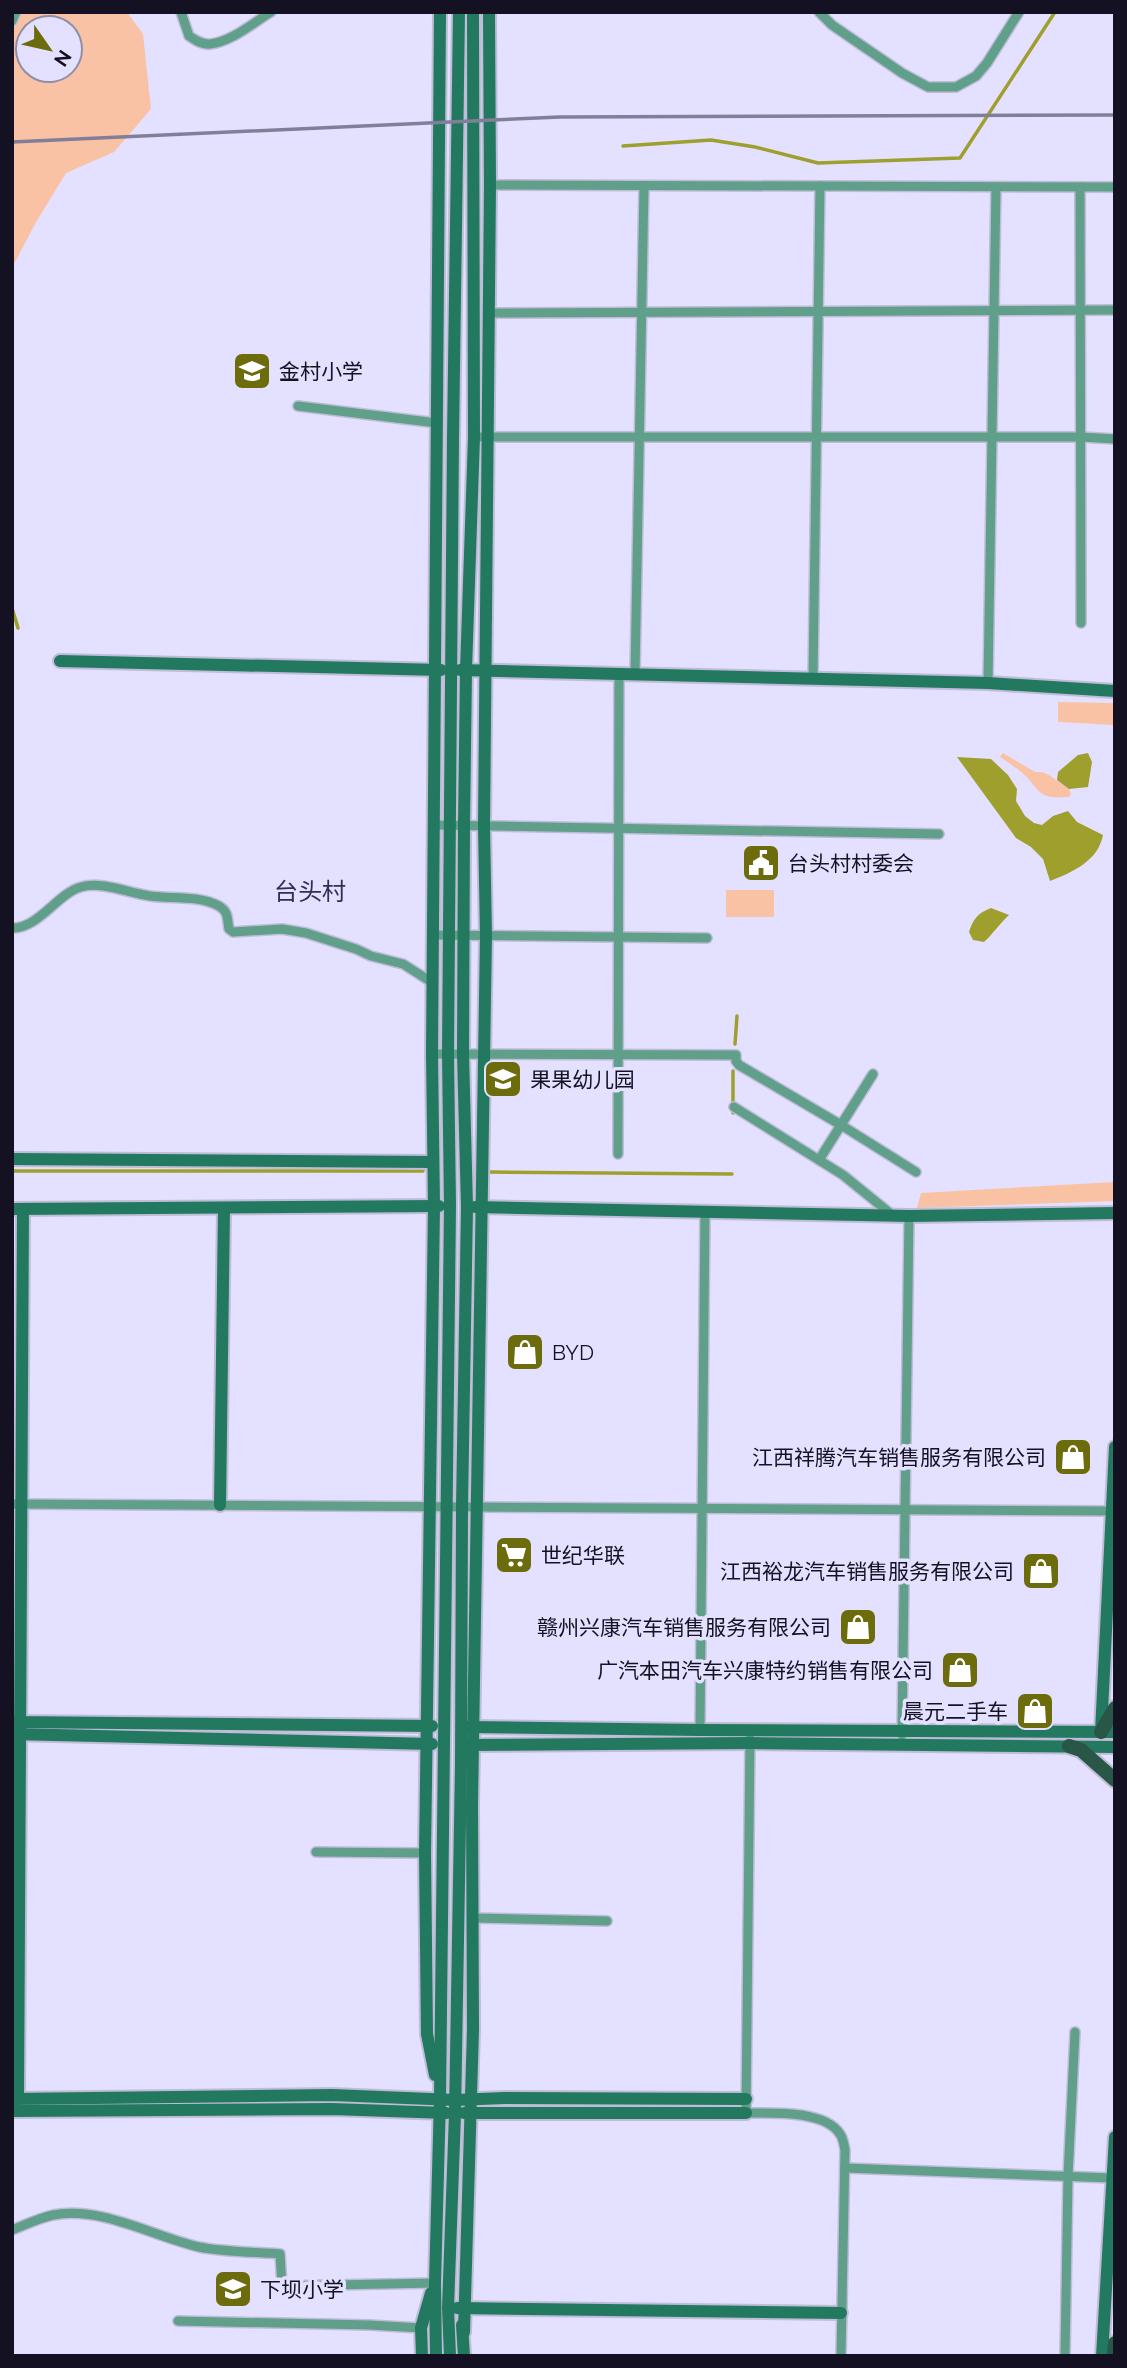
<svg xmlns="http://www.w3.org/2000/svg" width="1127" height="2368" font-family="Raleway,'Noto Sans SC',sans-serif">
  <rect width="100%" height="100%" fill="#e3e1ff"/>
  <!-- green -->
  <g fill="#fac2a4" fill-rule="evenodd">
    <path d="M12,12h115l16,22 8,75 -37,43 -48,21 -31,51 -23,44zM28,28h42v42h-42z"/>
    <path d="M1058,702l57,1v22l-57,-3z"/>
    <path d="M1003,753l32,19h7l7,3 20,14 2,5 -2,3c-35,3 -28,-9 -49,-26 -6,-5 -13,-9 -20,-14z"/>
    <rect x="726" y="890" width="48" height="27"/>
    <path d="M1115,1182v19l-198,7 4,-15z"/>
  </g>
  <!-- water -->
  <g fill="#9f9f2d">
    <path d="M1088,753l4,9 -4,25 -19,2 -12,-9 1,-8 20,-17z"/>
    <path d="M957,757l34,2 17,16 9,14 -1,12 9,15 9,7 8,2 11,-9 15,-5 9,11 26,13c-5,26 -30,37 -53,46l-7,-22 -12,-12 -15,-9z"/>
    <path d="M991,908l18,7c-10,9 -16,19 -25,27l-11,-2 -4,-8c4,-13 9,-19 22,-24z"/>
  </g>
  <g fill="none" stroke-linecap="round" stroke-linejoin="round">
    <!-- stream -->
    <g stroke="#9f9f2d" stroke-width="3.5">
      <path d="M623,146l88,-6 44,7 63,16 142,-5 95,-146"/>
      <path d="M12,608l6,20"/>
      <path d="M735,1044l2,-28"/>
      <path d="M733,1113v-42"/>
      <path d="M12,1171h411"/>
      <path d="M490,1172l242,2"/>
    </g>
    <defs>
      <g id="street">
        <path d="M181,12l8,24c6,4 13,9 21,8 21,-2 43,-21 61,-32"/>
        <path d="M819,12l13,13 70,48 26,14h28l20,-11 11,-13 32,-51"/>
        <path d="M12,21l4,-9"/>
        <path d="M490,185l625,2"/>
        <path d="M1080,187l1,436"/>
        <path d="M489,313l626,-3"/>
        <path d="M298,406l139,17"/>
        <path d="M474,437h607l34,2"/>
        <path d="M635,674l9,-488"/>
        <path d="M813,679l7,-493"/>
        <path d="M988,683l8,-496"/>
        <path d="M434,825l505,9"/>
        <path d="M12,928c26,1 46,-35 69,-41 21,-6 47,6 69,9 21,3 49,-1 69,10 10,6 8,13 10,23l4,3 49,-3 24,4 50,16 15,7 32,8 30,19"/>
        <path d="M433,935l274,3"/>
        <path d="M432,1054l304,1v6l3,4 102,60 75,47"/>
        <path d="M734,1107l109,68 48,39"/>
        <path d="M618,1154l1,-480"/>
        <path d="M819,1160l54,-86"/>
        <path d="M12,1504l1100,7"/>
        <path d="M700,1730l5,-519"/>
        <path d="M902,1735l7,-519"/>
        <path d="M750,1739l-4,374c26,0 79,-3 94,21 3,4 4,10 5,16l-4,206"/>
        <path d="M316,1852l109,1"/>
        <path d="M472,1918l135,3"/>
        <path d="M845,2168l267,10"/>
        <path d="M12,2230c13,-5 27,-12 41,-15 49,-9 99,21 146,32 26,5 54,5 81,7l2,32 153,-3"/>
        <path d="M178,2321l191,4 52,3"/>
        <path d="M1065,2356l3,-180 7,-144"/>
      </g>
      <g id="secondary">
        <path d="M60,661l381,9"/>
        <path d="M460,670l528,13 127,8"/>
        <path d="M12,1159l421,3"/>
        <path d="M475,1207l434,9 206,-3"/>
        <path d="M12,1209l427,-3"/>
        <path d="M220,1505l4,-297"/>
        <path d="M12,1722l420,4"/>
        <path d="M468,1727l232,3 415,2"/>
        <path d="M1101,1732l14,-285"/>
        <path d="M12,1734l420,10"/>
        <path d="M467,1745l283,-2 365,4"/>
        <path d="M435,2075l-8,-41 -2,-181 9,-647 -2,-152 8,-1042"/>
        <path d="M12,2099l320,-4 123,5 50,-2 241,1"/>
        <path d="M18,2099l5,-890"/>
        <path d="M12,2111l320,-2 114,4"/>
        <path d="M464,2113h282"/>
        <path d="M457,2308l384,5"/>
        <path d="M462,2325l2,31"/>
        <path d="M464,2332l9,-303 -1,-224 14,-869 -2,-110 6,-641 -1,-173"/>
        <path d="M422,2356l-1,-28 10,-35"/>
        <path d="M436,2356l-1,-73 5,-184 10,-893 -2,-152 5,-616 6,-426"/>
        <path d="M450,2356l-2,-48 7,-194 6,-348 1,-259 5,-300 -4,-153 1,-229 2,-155 8,-233 -1,-425"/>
        <path d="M1102,2356l13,-219"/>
      </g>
      <g id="primary">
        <path d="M1101,1732l14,-24"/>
        <path d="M1069,1746l12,4 34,30"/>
        <path d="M1114,2356l1,-13"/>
      </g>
    </defs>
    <!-- street casing -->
    <use href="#street" stroke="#bebcd7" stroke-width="12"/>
    <!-- secondary casing -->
    <use href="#secondary" stroke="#bebcd7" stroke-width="16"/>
    <!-- primary casing -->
    <use href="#primary" stroke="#bebcd7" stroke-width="18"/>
    <!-- street -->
    <use href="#street" stroke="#609f89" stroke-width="9"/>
    <!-- secondary -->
    <use href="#secondary" stroke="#237860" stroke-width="12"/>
    <!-- primary -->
    <use href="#primary" stroke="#295647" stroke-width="14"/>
    <!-- rail -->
    <path stroke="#817f97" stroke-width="3.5" d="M12,142l548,-25 555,-2"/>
  </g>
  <!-- icons -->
  <defs>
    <symbol id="school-square" viewBox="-11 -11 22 22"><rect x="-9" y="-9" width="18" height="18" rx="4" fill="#6c6c0c" stroke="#e3e1ff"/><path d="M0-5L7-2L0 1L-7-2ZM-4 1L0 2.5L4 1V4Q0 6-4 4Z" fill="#fff"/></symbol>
    <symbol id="civic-square" viewBox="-11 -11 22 22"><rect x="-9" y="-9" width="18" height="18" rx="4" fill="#6c6c0c" stroke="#e3e1ff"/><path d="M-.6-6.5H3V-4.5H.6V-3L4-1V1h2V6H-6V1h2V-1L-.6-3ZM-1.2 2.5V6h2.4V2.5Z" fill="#fff"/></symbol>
    <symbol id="shop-square" viewBox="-11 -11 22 22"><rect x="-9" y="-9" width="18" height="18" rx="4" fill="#6c6c0c" stroke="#e3e1ff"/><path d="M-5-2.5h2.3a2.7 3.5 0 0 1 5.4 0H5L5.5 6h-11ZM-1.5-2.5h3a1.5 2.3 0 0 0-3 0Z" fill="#fff"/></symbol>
    <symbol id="supermarket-square" viewBox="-11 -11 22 22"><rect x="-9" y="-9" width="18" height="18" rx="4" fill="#6c6c0c" stroke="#e3e1ff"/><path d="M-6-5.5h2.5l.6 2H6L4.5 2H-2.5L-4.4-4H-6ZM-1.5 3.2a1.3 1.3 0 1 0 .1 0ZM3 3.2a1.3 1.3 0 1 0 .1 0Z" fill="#fff"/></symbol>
  </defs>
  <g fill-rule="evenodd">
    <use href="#school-square" x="230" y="349" width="44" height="44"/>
    <use href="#civic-square" x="739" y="841" width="44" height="44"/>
    <use href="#school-square" x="481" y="1057" width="44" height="44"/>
    <use href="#shop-square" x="503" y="1330" width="44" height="44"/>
    <use href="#shop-square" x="1051" y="1435" width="44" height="44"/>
    <use href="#supermarket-square" x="492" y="1533" width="44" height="44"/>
    <use href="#shop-square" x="1019" y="1549" width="44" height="44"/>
    <use href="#shop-square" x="836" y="1605" width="44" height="44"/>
    <use href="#shop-square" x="938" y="1648" width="44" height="44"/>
    <use href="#shop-square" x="1013" y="1689" width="44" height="44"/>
    <use href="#school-square" x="211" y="2267" width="44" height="44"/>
  </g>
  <g text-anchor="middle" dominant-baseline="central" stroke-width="7" stroke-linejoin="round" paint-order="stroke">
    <!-- poi labels -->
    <g font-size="21" fill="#141123" stroke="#e3e1ff" text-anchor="start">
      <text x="279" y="371">金村小学</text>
      <text x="788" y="863">台头村村委会</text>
      <text x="530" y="1079">果果幼儿园</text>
      <text x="552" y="1352">BYD</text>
      <text x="1046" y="1457" text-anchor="end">江西祥腾汽车销售服务有限公司</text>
      <text x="541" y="1555">世纪华联</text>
      <text x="1014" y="1571" text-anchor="end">江西裕龙汽车销售服务有限公司</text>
      <text x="831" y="1627" text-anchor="end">赣州兴康汽车销售服务有限公司</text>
      <text x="933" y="1670" text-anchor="end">广汽本田汽车兴康特约销售有限公司</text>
      <text x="1008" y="1711" text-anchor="end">晨元二手车</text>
      <text x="260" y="2289">下坝小学</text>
    </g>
    <!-- quarter labels -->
    <g font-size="24" fill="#332c54" stroke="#e3e1ff">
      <text x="310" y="891">台头村</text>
    </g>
  </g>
  <!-- border -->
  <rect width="1127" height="2368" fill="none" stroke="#141123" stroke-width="28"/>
  <!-- north arrow -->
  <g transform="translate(49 49) rotate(124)"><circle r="33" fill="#e3e1ff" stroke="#908ea7" stroke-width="2"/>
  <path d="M0-5L12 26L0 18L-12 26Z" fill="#6c6c0c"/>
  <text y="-10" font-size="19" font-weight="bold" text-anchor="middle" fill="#141123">N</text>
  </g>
</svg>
